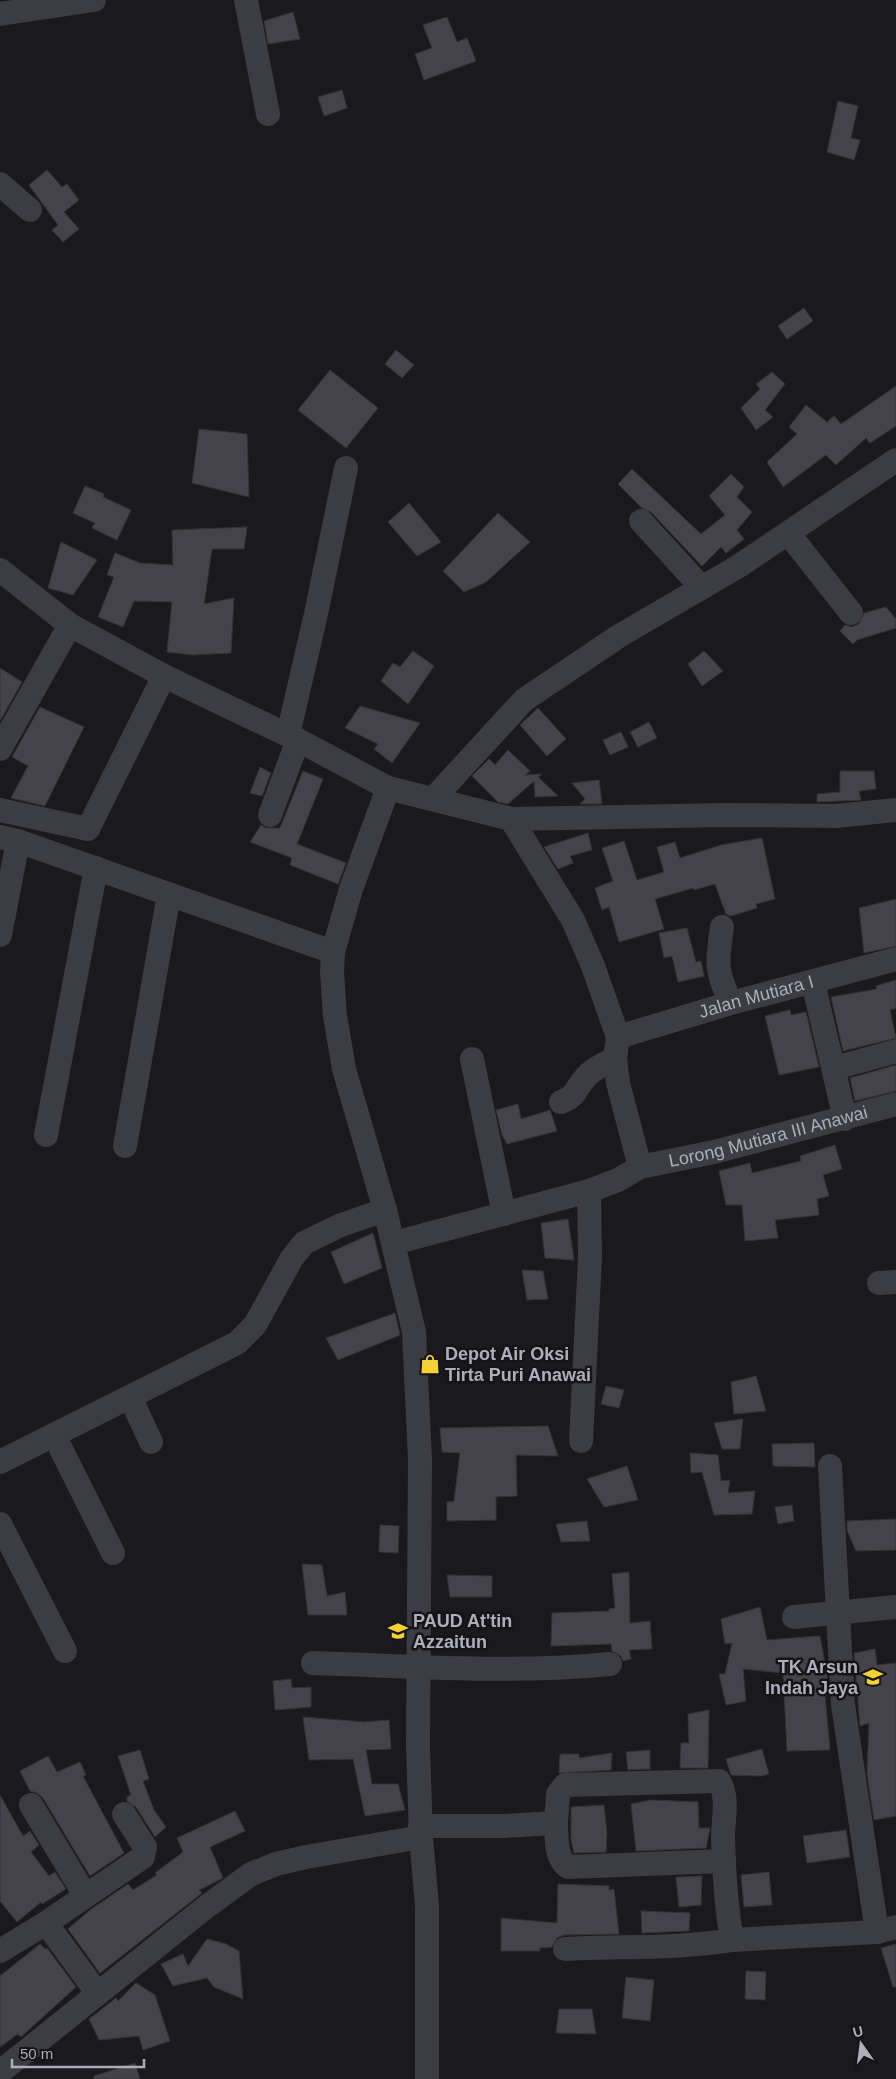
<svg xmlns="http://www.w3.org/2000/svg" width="896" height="2079" font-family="Arial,sans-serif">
  <rect width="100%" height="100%" fill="#1a191c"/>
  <!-- building -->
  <g fill="#444349" stroke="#343338">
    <path d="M293,12l7,27 -32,5 -4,-23z"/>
    <path d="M447,17l10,25 10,-4 9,23 -52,19 -9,-26 17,-6 -9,-23z"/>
    <path d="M342,90l5,18 -23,8 -6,-19z"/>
    <path d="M838,101l20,5 -7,32 9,2 -6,20 -27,-8z"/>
    <path d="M47,170l15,17 5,-3 12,16 -15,12 15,17 -16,13 -11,-12 6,-5 -29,-40z"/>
    <path d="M804,308l9,13 -26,18 -9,-13z"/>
    <path d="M396,350l18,15 -12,13 -17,-14z"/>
    <path d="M330,370l48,38 -32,40 -48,-38z"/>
    <path d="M772,372l13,12 -20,26 8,7 -17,13 -15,-22 19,-19 -4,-5z"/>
    <path d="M896,386v40l-26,17 -4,-5 -30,27 -10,-10 -43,32 -16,-25 30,-28 -8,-7 17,-22 21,17 7,-6 7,8z"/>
    <path d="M199,429l48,5 2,63 -57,-14z"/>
    <path d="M632,469l69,65 24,-19 -16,-19 22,-22 13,13 -7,10 15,15 -15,18 7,9 -18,14 -5,-6 -19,19 -51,-54 -9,-4 -24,-24z"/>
    <path d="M85,486l19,8 -1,3 28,13 -14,30 -25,-12 3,-5 -22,-10z"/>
    <path d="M409,503l32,39 -24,14 -29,-34z"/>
    <path d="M498,513l32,29 -44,40 -22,10 -21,-21z"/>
    <path d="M247,527l-3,22h-32l-8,55 30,-6 -3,55 -38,2 -26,-3 5,-50 -38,-1 -11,26 -25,-10 16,-40 -7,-2 8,-22 25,10 33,2 -1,-35z"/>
    <path d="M61,542l36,18 -24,35 -25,-7z"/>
    <path d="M886,607l10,12v9l-39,12 -4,4 -13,-13 5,-6 7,2 7,-3 5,-11z"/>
    <path d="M413,651l21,15 -26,38 -27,-23 12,-18 7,4z"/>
    <path d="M704,651l19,20 -21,15 -14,-22z"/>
    <path d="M0,668l22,14 -22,39z"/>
    <path d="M360,706l60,17 -28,40 -18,-14 4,-5 -33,-16z"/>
    <path d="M40,707l44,20 -39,79 -34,-8 17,-32 -16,-9z"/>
    <path d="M538,708l28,31 -19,17 -27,-31z"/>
    <path d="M649,722l8,16 -19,9 -8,-15z"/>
    <path d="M621,732l7,15 -18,8 -7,-15z"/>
    <path d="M508,750l22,21 -5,4 17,-1 -4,3 20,19 -23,1 -1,-16 -26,23 -10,-2 -26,-26 17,-17 6,6z"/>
    <path d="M260,767l11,6 -9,23 -12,-3z"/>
    <path d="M303,771l20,8 -26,65 49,19 -8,21 -48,-19 2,-7 -42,-16 11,-17 5,3h14z"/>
    <path d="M840,771h34l2,18 -17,2 2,9 -44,2v-8l23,-2z"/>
    <path d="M599,780l3,24h-22l5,-5 -13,-16z"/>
    <path d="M588,833l4,17 -22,6 3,7 -15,6 -14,-22z"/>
    <path d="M762,838l13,61 -19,5 1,4 -26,8 -5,-2 -11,-30 -21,6 -1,-2 -38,11 9,30 -45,13 -10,-35 -7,3 -7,-22 18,-7 -11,-33 22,-7 13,39 27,-8 -7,-25 18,-5 5,16 41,-13z"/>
    <path d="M896,899v47l-32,7 -5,-45z"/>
    <path d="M687,928l9,34 5,-1 3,15 -26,6 -6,-26 -8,2 -5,-25z"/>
    <path d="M896,980v28l-6,2 6,28 -53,13 -12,-54 46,-8 -1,-3z"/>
    <path d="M790,1010l1,5 15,-3 13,55 -40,8 -14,-59z"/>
    <path d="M896,1065v26l-41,10 -5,-23z"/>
    <path d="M518,1104l3,15 29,-9 7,21 -50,13 -5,-9 -6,-25z"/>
    <path d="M835,1145l7,24 -19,6 6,21 -12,3 2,16 -44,5 3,18 -33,3 -3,-36h-16l-7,-34 31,-8 2,10 49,-12 -1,-5z"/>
    <path d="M568,1219l6,41 -29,-2 -4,-35z"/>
    <path d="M373,1233l9,35 -38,16 -13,-32z"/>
    <path d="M522,1270l21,1 5,28 -21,1z"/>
    <path d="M395,1313l5,22 -62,25 -12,-22z"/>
    <path d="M756,1376l10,35 -32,3 -3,-32z"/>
    <path d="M606,1386l18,4 -5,18 -18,-4z"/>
    <path d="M743,1419l-3,30h-18l-8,-26z"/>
    <path d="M548,1426l10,30 -42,-1 1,41 -21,1v23l-49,1v-19l7,-1 6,-48 -18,-1 -2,-24z"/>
    <path d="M814,1443l1,24 -42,-1 -1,-22z"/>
    <path d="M690,1453l28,2 3,26 9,-1 -2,13 27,-2 -3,23 -38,1 -12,-43 -11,1z"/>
    <path d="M627,1466l11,34 -34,7 -17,-28z"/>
    <path d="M792,1505l2,16 -16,3 -3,-17z"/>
    <path d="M896,1519v31l-40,1 -9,-21v-9z"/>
    <path d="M587,1521l3,20 -29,1 -5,-18z"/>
    <path d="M380,1525l19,1 -1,27 -19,-1z"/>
    <path d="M302,1564l20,1 5,31 18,-4 2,23h-39z"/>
    <path d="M629,1572l1,51 20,-2 2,28 -23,1 2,9 -8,2 -2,-5 -9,-5 -1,-7 -60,2 1,-33 57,-2v-2l6,-1 -3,-34z"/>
    <path d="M447,1575l45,1v21h-42z"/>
    <path d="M760,1607l7,33 53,-4 8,45 1,14h-4l5,55 -43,1 -4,-78 -40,-4 3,32 -20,4 -7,-31h6l7,-31 -7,1 -4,-25z"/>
    <path d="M875,1649l2,16 19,-2v153l-22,4 -7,-46 2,-51 -9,3 -6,-73z"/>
    <path d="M291,1679l1,9 19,-1v20l-36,3 -2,-29z"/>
    <path d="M709,1710l-1,58h-28l1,-25h8l-1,-29z"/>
    <path d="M303,1717l61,5 25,-2 2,29 -25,1 6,34h26l7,26 -40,6 -12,-57 -44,1z"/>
    <path d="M762,1749l7,25 -8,2 -30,-1 -5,-16z"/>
    <path d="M140,1750l9,29 -6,2 11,29 12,17 -11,10 -19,-30 -9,-6v-4l4,-2 -13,-39z"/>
    <path d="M650,1750v19l-22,1 -2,-18z"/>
    <path d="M612,1753l-1,17 -52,3 1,-19h19v4z"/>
    <path d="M48,1756l9,16 23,-10 6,13 -3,1 41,77 -34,23 -47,-78 -6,-5 -7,-2 -10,-20z"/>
    <path d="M0,1795l23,41 7,-5 9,14 -8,7 18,24 6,-4 11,17 -24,15 -1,-2 -24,20 -17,-21z"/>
    <path d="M651,1800l47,2 1,26h11l-4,20 -70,3 -5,-47z"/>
    <path d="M604,1805l3,28 -1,19 -32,1 -3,-13v-33z"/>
    <path d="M235,1811l10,20 -35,16 13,31 -24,12 3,3 -102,80 -32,-44 22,-19 38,-26 5,6 24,-15 -2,-2 28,-21 -6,-14z"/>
    <path d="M846,1830l4,27 -43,6 -4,-27z"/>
    <path d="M769,1872l3,33 -28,2 -3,-32z"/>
    <path d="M702,1876l-1,29 -22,2 -3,-30z"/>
    <path d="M558,1884l51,2v4l5,-1 5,45 -55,1 -7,3 -5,9 -12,1v3h-39v-33l56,5z"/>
    <path d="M641,1911l49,2 -1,18 -47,2z"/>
    <path d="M207,1939l19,5 13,7 4,48 -29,-12 -7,-9 -34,8 -12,-22 22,-10 5,12z"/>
    <path d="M40,1944l5,5 2,-1 29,39 -55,50 -3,-3 -18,13v-71z"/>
    <path d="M896,1944v43h-3l-12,-39z"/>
    <path d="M746,1971l20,1 -1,28 -20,-1z"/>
    <path d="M626,1977l28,3 -4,41 -28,-3z"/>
    <path d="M136,1983l19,12 15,46 -27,9 -4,-14 -40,4 -10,-21 27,-21 2,3z"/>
    <path d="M559,2009h33l4,25 -40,-1z"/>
    <path d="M135,2063l5,16h-46v-3z"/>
  </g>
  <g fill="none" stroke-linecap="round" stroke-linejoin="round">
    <!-- minor -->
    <g stroke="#3c3c43" stroke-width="24">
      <path d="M246,0l22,114"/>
      <path d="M0,14l94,-14"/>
      <path d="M0,184l30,26"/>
      <path d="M641,521l61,67"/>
      <path d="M788,533l63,80"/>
      <path d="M0,570l70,55 94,51 134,64 90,48 123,31 215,-4 110,1 60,-6"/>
      <path d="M288,735l28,-121 30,-146"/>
      <path d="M0,749l70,-124"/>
      <path d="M388,788l-37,101 -18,63 -1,20 3,44 9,53 41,141 29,122 6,127 -2,287 3,91 6,69v173"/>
      <path d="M433,799l91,-99 95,-64 120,-70 157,-106"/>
      <path d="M0,810l88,19 76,-153"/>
      <path d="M270,815l28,-75"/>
      <path d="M511,819l62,101 20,46 25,71 -3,21 3,25 22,84"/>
      <path d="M0,837l18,4 315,111"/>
      <path d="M722,927c-5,35 -7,43 9,76"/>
      <path d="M0,935l18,-94"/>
      <path d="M813,982l32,137"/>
      <path id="s1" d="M618,1037l113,-34 165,-44"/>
      <path d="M472,1059l32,155"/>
      <path d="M835,1068l61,-17"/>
      <path d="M561,1102c16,-6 14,-13 24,-24 7,-9 20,-14 30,-20"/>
      <path d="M46,1135l50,-267"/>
      <path d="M125,1146l44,-252"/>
      <path id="s2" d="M394,1243l195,-52 29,-11 22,-13 74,-15 182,-48"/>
      <path d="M879,1283l17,-1"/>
      <path d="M130,1397l21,45"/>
      <path d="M54,1435l59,118"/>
      <path d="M581,1441l9,-184 -1,-66"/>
      <path d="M0,1462l237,-119 18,-18 37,-67 12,-15 37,-18 44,-15"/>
      <path d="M830,1466l13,239 34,227"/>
      <path d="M0,1524l65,127"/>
      <path d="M794,1617l102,-10"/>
      <path d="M313,1663c99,3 198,11 297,1"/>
      <path d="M31,1805l54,90"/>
      <path d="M556,1823l2,-29 7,-9 154,-4c10,17 4,38 4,56 1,35 3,70 9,103l145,-8 19,-5"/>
      <path d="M420,1826h84l52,-3c1,15 -1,35 12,44l156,-6"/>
      <path d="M46,1923l52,71"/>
      <path d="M565,1949c56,-3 111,0 167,-9"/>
      <path d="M0,1951l46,-28 97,-66 2,-10 -21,-33"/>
      <path d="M0,2072l206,-165 45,-33 25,-10 30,-7 115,-20"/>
    </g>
  </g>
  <!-- icons -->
  <defs>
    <symbol id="shop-bare" viewBox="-9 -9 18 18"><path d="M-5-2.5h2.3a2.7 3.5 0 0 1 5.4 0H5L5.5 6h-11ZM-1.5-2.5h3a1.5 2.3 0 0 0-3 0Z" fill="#f5d138" stroke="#151417" stroke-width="2.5" paint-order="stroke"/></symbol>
    <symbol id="school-bare" viewBox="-9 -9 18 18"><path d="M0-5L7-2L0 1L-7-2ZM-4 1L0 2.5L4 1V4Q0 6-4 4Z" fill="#f5d138" stroke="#151417" stroke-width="2.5" paint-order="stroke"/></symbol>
  </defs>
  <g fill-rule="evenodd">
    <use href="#shop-bare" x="416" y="1350" width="28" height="28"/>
    <use href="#school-bare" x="384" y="1617" width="28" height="28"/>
    <use href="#school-bare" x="859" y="1663" width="28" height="28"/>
  </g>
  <g text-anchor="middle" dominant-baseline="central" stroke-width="5" stroke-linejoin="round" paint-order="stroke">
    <!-- street labels -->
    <g font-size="18" fill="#acaebb" stroke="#151417">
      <text stroke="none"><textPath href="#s1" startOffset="144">Jalan Mutiara I</textPath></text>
      <text stroke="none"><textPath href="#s2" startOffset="390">Lorong Mutiara III Anawai</textPath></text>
    </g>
    <!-- poi labels -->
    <g font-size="18" font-weight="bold" fill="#acaebb" stroke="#151417" text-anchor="start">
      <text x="445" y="1354">Depot Air Oksi<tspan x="445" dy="21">Tirta Puri Anawai</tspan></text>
      <text x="413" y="1621">PAUD At'tin<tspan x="413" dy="21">Azzaitun</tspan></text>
      <text x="858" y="1667" text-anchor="end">TK Arsun<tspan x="858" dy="21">Indah Jaya</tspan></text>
    </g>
  </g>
  <!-- north arrow -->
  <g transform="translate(861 2044) rotate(346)" stroke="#151417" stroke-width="4" paint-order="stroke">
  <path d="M0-4L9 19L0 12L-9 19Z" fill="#acaebb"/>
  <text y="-8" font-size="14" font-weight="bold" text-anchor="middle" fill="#acaebb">U</text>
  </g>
  <!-- scale -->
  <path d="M12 2059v8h132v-8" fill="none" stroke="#acaebb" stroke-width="2.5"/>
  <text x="20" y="2059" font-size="15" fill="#acaebb" stroke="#151417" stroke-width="4" paint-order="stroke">50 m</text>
</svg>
